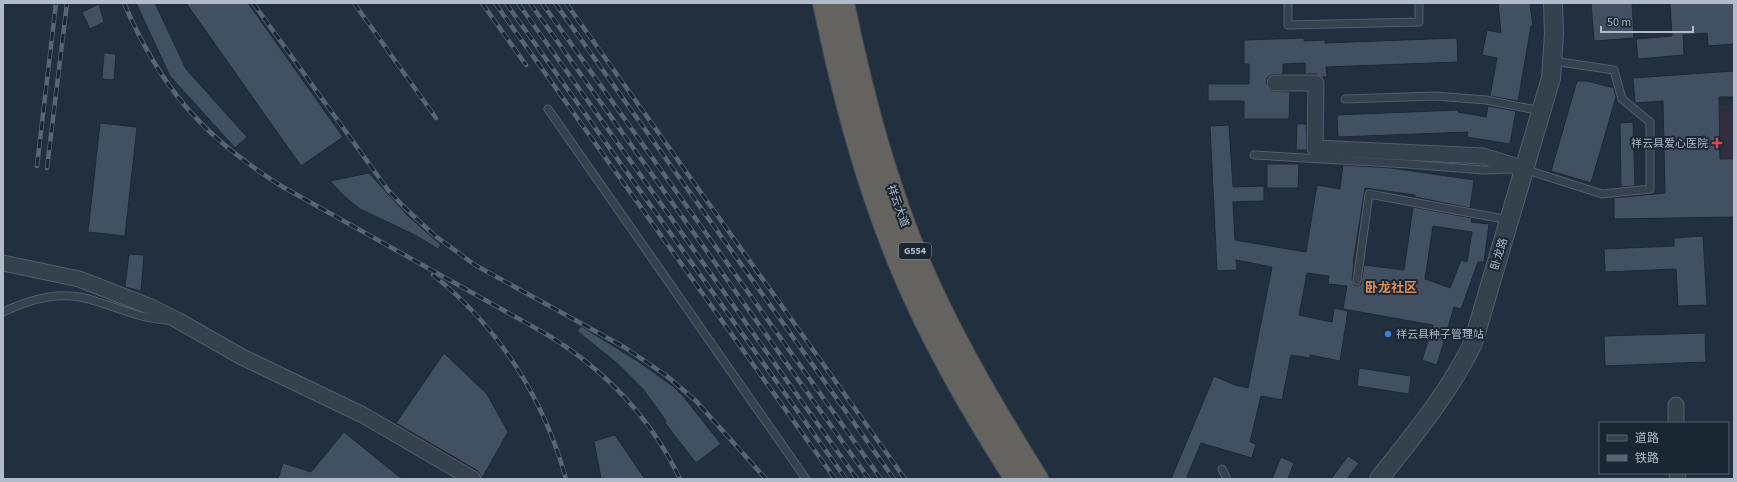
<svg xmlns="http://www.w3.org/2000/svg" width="1737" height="482" font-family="'Source Sans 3','Noto Sans SC',sans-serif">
  <rect width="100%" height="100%" fill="#222f3e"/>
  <!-- medical -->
  <rect fill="#302e3f" x="1700" y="105" width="34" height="76"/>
  <!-- building -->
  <g fill="#425162" stroke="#1d2835" fill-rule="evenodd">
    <path d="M136,3h19l31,66 61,68 -12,11 -65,-72z"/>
    <path d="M186,3h62l95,134 -42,29z"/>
    <path d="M1498,3h32l3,23h-2l-13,75 -28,-5 7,-38 -15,-3 5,-25 14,3z"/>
    <path d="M1591,3h41l2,35 -40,3z"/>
    <path d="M1670,3h64v41l-26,2 -1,-13 -24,2 1,20 -46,4 -2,-20 36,-3z"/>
    <path d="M99,4l5,18 -14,7 -8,-17z"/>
    <path d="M1304,38v3l21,-1v3l132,-5 1,24 -132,5 1,10h-5l-6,-3h-11v-11l-22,1v10l-12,1 -4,3 -1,5 5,8 19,1 -1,27h-45v-18h-36v-17h41v-20h-5v-24z"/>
    <path d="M104,53l12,1 -2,26 -12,-1z"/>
    <path d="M1734,71v26h-15l1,62h14v58l-120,2v-21l51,-5 -2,-92 -28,2 -2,-25z"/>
    <path d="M1577,81h10l27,7 2,9 -25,86 -40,-12z"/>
    <path d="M1488,106l28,5 -6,33 -43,-7 1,-5 -130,5 -1,-22 121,-5v2l28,5z"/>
    <path d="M1633,122l2,64 -14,1 -1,-64z"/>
    <path d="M100,123l37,4 -12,109 -37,-4z"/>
    <path d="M1297,124h9l1,26h-11z"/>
    <path d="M1229,125l4,62 31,-1v15l-31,1 2,38 71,12 11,-67 23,4 3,-24 48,3 83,12 -4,28 -55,-11v-2l-50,-7 -12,75h1l-2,17 2,5 3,1 4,-2 3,-19 40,5 9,-63 59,11 -1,4 18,2 -5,38h-6l-17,47 -7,-2 -17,58 -15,-5 11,-35 -90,-16 4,-23 -19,-2 1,-8 -22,-3 -8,42 33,7 2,-14 14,3 -8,50 -30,-6v3l-19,-3 -9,45 -21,-4 -11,46 6,2 -4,14 -51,-15 -15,36h-15l43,-103 21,9 13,3 24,-121 -36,-7 1,10 -20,1 -7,-145zM1433,226l39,6 -5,30 -6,-2 -11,28 -25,-9z"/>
    <path d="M1267,164h32l-1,24h-31z"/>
    <path d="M369,173l38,42 34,30 -3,4 -23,-14 -55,-26 -16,-13 -14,-15z"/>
    <path d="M1703,236l4,69 -29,1 -2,-37 -71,3 -1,-23 70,-3v-8z"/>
    <path d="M129,254l15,1 -3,36 -16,-4z"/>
    <path d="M581,326l58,36 35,25 9,9 38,48 -25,19 -31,-40 1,-2 -23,-32 -25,-25 -41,-33z"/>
    <path d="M1705,333l1,29 -101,4 -1,-30z"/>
    <path d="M444,353l43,41 21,38 -26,46 -4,-7 -82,-48z"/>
    <path d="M1359,368l52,8 -2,18 -52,-8z"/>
    <path d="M344,432l58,47h-124l5,-16 28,9z"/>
    <path d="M615,435l30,44h-44l-7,-38z"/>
    <path d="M1348,456l11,7 -12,16h-16z"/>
    <path d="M1281,457l13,6 -6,16h-16z"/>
  </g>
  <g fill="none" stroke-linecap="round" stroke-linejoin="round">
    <defs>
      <g id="service">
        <path d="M1288,3v22l131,-3v-19"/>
        <path d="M1345,99l91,-3 50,4 55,11"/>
        <path d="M548,109l258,370"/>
        <path d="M1254,155l154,9 75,6 28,-1"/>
        <path d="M1524,169l78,25 48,-5v-67l-28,-23 -8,-29 -61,-9"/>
        <path d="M1357,281l12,-87 140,26"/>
        <path d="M3,312c30,-14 59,-22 92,-11 24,7 47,18 72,19"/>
        <path d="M1222,469l5,10"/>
      </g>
      <g id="minor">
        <path d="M1275,83h41l-1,65 168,8 42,13"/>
        <path d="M3,263l76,16 72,28 26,13 65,37 121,58 110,64"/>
        <path d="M1676,405v18"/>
        <path d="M1677,473l1,6"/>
      </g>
      <path id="tertiary" d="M1379,479c34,-43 70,-86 94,-136l78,-265 3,-44 -1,-31"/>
      <g id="trunk">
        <path d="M824,3c19,91 42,180 78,266 31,74 71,143 114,210"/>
        <path d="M843,3c20,96 45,191 85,280 31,68 70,133 109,196"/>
      </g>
    </defs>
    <!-- service casing -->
    <use href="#service" stroke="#545e6c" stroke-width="9"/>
    <!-- minor casing -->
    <use href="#minor" stroke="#545e6c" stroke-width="17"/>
    <!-- tertiary casing -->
    <use href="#tertiary" stroke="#545e6c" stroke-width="20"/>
    <!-- trunk casing -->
    <use href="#trunk" stroke="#414b59" stroke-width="24"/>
    <!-- service -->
    <use href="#service" stroke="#36414e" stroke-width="7"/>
    <!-- minor -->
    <use href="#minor" stroke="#36414e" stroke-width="15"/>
    <!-- tertiary -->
    <use href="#tertiary" stroke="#36414e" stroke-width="18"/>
    <!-- trunk -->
    <use href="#trunk" stroke="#646360" stroke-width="22"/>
    <defs>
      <g id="rail">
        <path d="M124,3c37,86 79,134 159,184l263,147c58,35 105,84 134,145"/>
        <path d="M253,3l135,187 15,16 31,29 41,30 149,82 43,29 29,25 70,78"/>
        <path d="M354,3l82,115"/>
        <path d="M482,3l44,62"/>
        <path d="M495,3l340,476"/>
        <path d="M506,3l340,476"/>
        <path d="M518,3l339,476"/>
        <path d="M530,3l339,476"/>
        <path d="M542,3l339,476"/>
        <path d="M555,3l339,476"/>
        <path d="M566,3l339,476"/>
        <path d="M37,166l19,-163"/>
        <path d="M47,168l20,-165"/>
        <path d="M433,275c66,52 111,124 133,204"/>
      </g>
    </defs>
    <!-- rail casing -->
    <use href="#rail" stroke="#586575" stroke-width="4.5"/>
    <!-- rail -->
    <use href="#rail" stroke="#1b2633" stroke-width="3" stroke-dasharray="9" stroke-linecap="butt"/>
  </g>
  <!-- markers -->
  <path fill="#e0444e" stroke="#1b2633" stroke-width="1.5" d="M1715 137h4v4h4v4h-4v4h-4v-4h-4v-4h4z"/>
  <circle fill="#3f7fe0" stroke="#1b2633" stroke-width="1.5" cx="1388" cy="334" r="4"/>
  <g text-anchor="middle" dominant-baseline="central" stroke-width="4" stroke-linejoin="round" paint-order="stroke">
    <!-- shield labels -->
    <rect fill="#1b2633" stroke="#848e9c" stroke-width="1" x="899" y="243" width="32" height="16" rx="3"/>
    <g font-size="10" font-weight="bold" fill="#b1bbc9">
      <text x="915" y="251">G554</text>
    </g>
    <!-- poi labels -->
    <g font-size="11" fill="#b1bbc9" stroke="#1b2633" text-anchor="end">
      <text x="1708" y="143">祥云县爱心医院</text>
      <text x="1396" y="334" text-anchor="start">祥云县种子管理站</text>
    </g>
    <!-- street labels -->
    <g font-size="11" fill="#b1bbc9" stroke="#1b2633">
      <text transform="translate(898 206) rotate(70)">祥云大道</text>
      <text transform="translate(1499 254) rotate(-73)">卧龙路</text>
    </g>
    <!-- quarter labels -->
    <g font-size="13" font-weight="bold" fill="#db8e5b" stroke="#1b2633">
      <text x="1391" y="288">卧龙社区</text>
    </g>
  </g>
  <!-- border -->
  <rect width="1737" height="482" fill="none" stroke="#b1bbc9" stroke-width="8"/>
  <!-- legend -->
  <rect x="1599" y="422" width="130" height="52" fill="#1b2633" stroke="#57626f"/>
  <rect x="1607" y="435" width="20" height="6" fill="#36414e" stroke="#57626f"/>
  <text x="1635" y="442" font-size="12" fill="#b1bbc9">道路</text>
  <rect x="1607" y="455" width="20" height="6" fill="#586575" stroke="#57626f"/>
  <text x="1635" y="462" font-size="12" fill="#b1bbc9">铁路</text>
  <!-- scale -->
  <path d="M1601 26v6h92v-6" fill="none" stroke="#b1bbc9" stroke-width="2"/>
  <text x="1607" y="26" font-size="12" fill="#b1bbc9" stroke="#1b2633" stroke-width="3" paint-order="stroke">50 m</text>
</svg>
